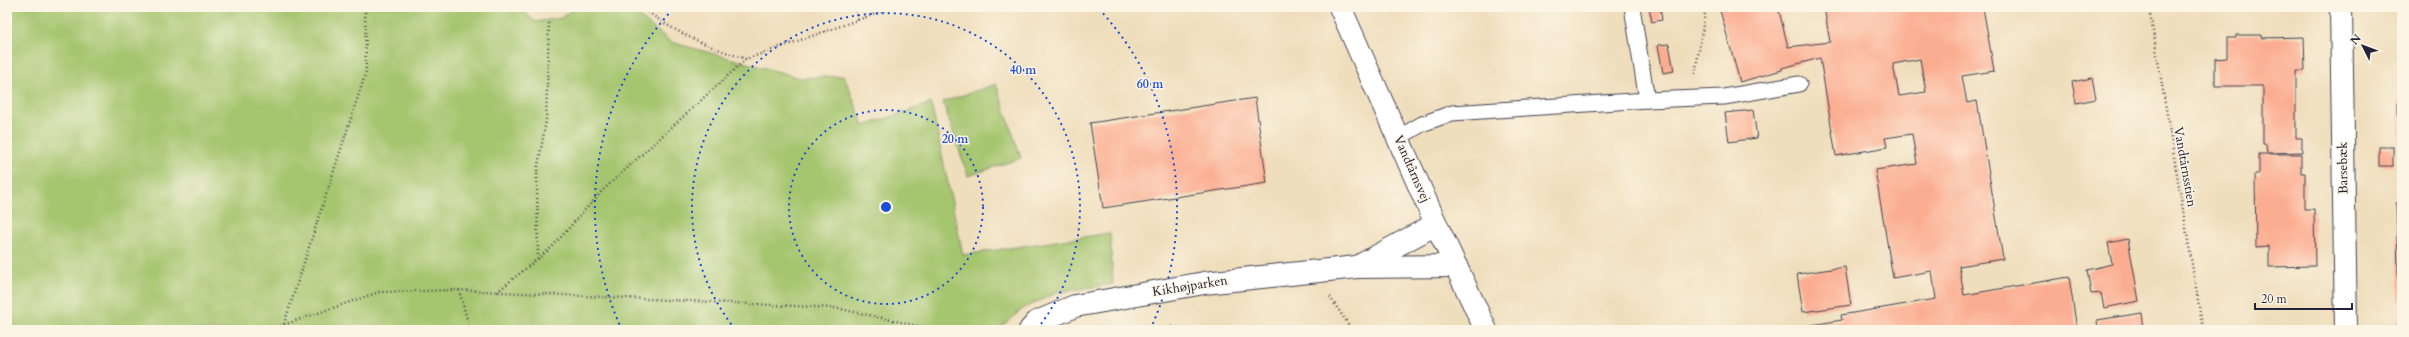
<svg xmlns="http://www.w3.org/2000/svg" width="2409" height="337" font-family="Cardo,serif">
  <rect width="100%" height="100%" fill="#fcf5e5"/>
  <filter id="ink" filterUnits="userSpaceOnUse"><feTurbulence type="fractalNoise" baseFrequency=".025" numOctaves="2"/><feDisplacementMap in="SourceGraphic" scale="8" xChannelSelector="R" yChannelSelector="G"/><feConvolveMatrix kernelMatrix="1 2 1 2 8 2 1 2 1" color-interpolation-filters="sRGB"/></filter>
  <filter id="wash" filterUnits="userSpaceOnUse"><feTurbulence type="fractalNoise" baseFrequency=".012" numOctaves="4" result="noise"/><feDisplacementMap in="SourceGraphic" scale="16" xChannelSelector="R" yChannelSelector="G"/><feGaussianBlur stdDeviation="0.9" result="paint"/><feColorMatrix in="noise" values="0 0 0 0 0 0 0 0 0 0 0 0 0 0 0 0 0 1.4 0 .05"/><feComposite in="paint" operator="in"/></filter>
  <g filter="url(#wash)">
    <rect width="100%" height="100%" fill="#efdebc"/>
    <!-- green -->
    <g fill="#a5c56e" stroke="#647454">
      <path d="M7,7h513l15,15 26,-4 15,-11h51l44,35 130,36 43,-2 20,50 67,-23 32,152 147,-22 3,51 -55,8 -34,16 -27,22h-990z"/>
      <path d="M1543,7h38c-13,6 -25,4 -38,0z"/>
      <path d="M996,84l25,74 -53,18 -25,-74z"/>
    </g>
    <g id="blocks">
      <!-- building -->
      <g fill="#fbad91" fill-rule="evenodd">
        <path d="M1649,7h11l2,13 -10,2z"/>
        <path d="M1719,7h59l10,40 42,-5 -6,-35h159l11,64 -32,5 5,27 10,-2 26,158 -44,7 5,29 105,-18 8,53h-277l-1,-3 43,-7 -1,-5 95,-16 -4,-28 -39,7 -18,-108 42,-6 -5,-30 -27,4 2,9 -51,9 -16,-98 -38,10v2l-42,12zM1920,59l6,33 -27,4 -6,-32z"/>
        <path d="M2236,35h25v3l43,-1 1,34h-9v67h6v14l-35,1 -1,-9h-3v-58h-48v-27l12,-1v-20h9z"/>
        <path d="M1669,44l5,27 -11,2 -5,-28z"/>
        <path d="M2092,78l4,21 -20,4 -4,-21z"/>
        <path d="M1255,98l12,85 -164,25 -13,-85z"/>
        <path d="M2398,101h4v42h-3z"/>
        <path d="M1753,110l4,28 -28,4 -4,-29z"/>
        <rect x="2379" y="147" width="14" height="19"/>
        <path d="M2259,154h42v19h4v36h9l1,57 -46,1v-21l-13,1 -1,-73h4z"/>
        <path d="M2396,203h6v99h-3z"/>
        <path d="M2128,239l11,62 -35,7 -3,-15 -10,1 -4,-24 25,-6 -4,-21z"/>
        <path d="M1845,267l6,38 -48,7 -6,-38z"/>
        <path d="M2142,313l2,15 -46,2 -1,-10z"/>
        <path d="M2402,321v9h-5v-8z"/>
        <path d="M1171,326l9,4h-11z"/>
      </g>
    </g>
  </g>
  <g filter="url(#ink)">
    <use href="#blocks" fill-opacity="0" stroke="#413e4e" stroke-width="1"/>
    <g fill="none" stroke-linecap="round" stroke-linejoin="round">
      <defs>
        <g id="service">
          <path d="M1647,100l77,-3 75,-13"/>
          <path d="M1398,138l24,-14 30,-11 195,-13 -15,-93"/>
        </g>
        <g id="minor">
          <path d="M1340,7l96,217 50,106"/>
          <path d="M2341,7l5,323"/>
          <path d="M1359,266l77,-42"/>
          <path d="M1030,330l7,-8 38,-16 129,-23 153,-16 99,-1"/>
        </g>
      </defs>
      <!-- service casing -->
      <use href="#service" stroke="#413e4e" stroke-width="17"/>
      <!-- minor casing -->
      <use href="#minor" stroke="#413e4e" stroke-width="24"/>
      <!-- path -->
      <g stroke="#413e4e" stroke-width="2.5" stroke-dasharray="1 3" stroke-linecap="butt">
        <path d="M642,7c30,25 67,40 104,52"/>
        <path d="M855,7l3,14"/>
        <path d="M2149,7l54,323"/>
        <path d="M1695,74l11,-67"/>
        <path d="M538,259l-1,-88 9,-50 3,-99"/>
        <path d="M459,290l11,40"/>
        <path d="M497,292l55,-45 50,-56 144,-132 149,-52"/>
        <path d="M1330,297l22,33"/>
        <path d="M284,324l82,-252 -1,-65"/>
        <path d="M269,330l110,-38 80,-2 377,18 101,22"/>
      </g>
      <!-- service -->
      <use href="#service" stroke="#fff" stroke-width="15"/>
      <!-- minor -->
      <use href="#minor" stroke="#fff" stroke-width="22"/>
    </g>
  </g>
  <!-- distance rings -->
  <g fill="none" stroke="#1d4ed8" stroke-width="2" stroke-dasharray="2 4">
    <circle cx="886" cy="207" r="97"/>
    <path d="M735 329A194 194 0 1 1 1037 329"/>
    <path d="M622 330A291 291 0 0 1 673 9M1099 9A291 291 0 0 1 1150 330"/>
  </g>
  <g text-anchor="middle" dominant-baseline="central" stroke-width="3" stroke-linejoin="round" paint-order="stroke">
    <!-- street labels -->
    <g font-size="13" fill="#22223b" stroke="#fcf5e5">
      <text transform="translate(2185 167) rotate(80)">Vandtårnsstien</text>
      <text transform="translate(2343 168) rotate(-91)">Barsebæk</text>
      <text transform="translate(1412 169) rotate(66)">Vandtårnsvej</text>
      <text transform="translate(1190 286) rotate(-9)">Kikhøjparken</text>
    </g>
  </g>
  <circle cx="886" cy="207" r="6" fill="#1d4ed8" stroke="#fcf5e5" stroke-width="2"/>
  <g font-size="12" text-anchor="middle" font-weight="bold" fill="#1d4ed8" stroke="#fcf5e5" stroke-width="3" stroke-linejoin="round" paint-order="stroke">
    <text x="1023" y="74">40 m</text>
    <text x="1150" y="88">60 m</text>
    <text x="955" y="143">20 m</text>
  </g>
  <!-- margin -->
  <rect width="2409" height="337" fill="none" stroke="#fcf5e5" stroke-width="24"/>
  <!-- north arrow -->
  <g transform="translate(2363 46) rotate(312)" stroke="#fcf5e5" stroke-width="3" paint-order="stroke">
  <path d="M0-3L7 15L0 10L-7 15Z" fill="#22223b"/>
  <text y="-6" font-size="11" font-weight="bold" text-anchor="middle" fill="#22223b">N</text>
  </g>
  <!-- scale -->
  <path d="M2255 303v6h97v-6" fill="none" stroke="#22223b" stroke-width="2"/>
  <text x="2261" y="303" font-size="12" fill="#22223b" stroke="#fcf5e5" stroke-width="3" paint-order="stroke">20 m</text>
</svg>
